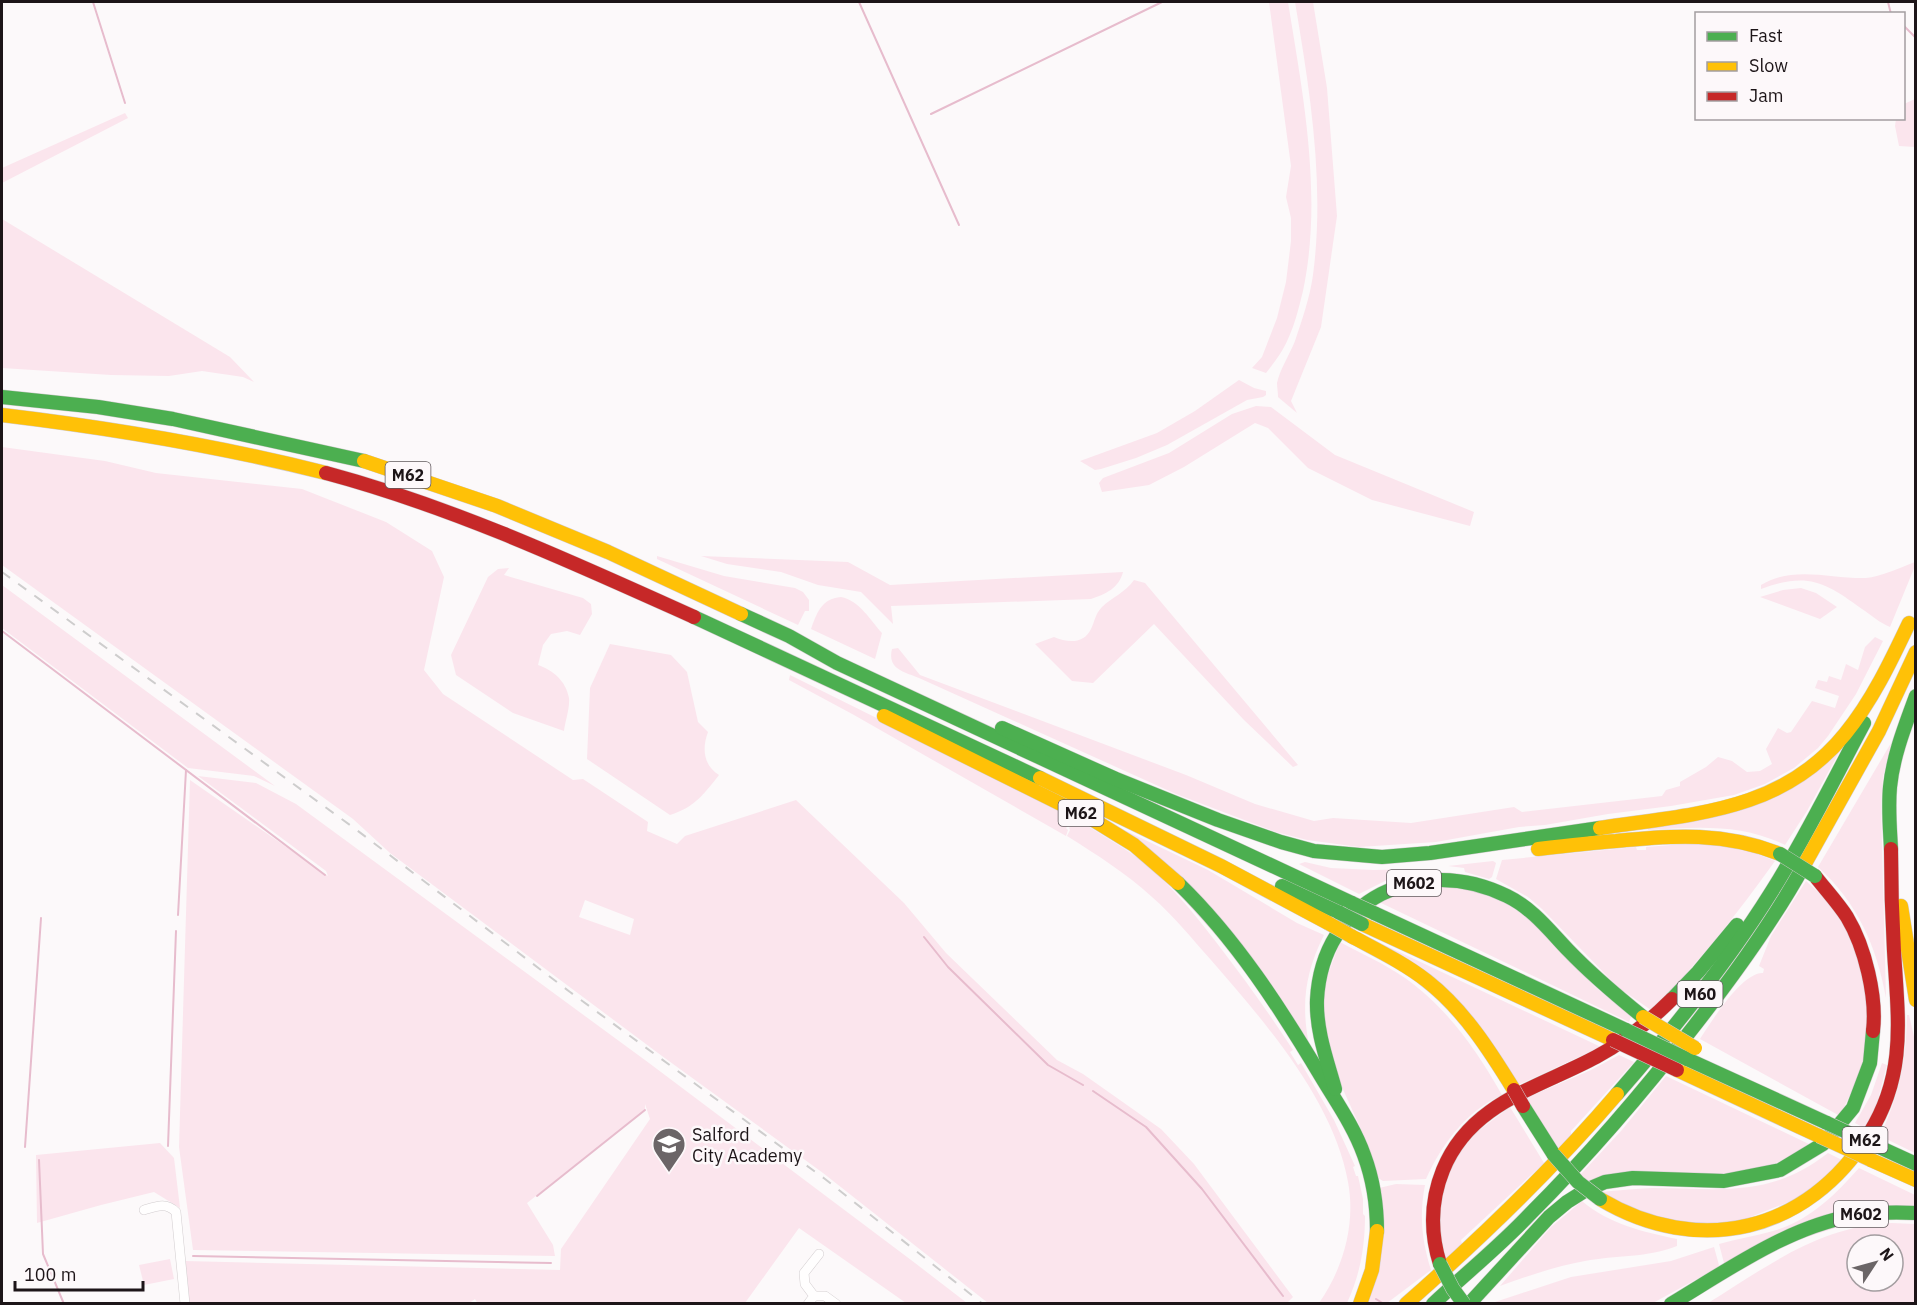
<svg xmlns="http://www.w3.org/2000/svg" width="1917" height="1305" font-family="'IBM Plex Sans',sans-serif">
  <rect width="100%" height="100%" fill="#fcf9fa"/>
  <!-- green -->
  <g fill="#fbe5ed" fill-rule="evenodd">
    <path d="M1269,2h19c15,93 35,194 15,289 -4,16 -8,33 -15,48 -5,12 -14,24 -22,34l-14,-5 10,-11 15,-39 9,-36 5,-41v-23l-5,-21 5,-31z"/>
    <path d="M1295,2h18l14,86 10,128 -16,111 -30,74 6,12 -19,-16c0,-5 -1,-10 -1,-14 3,-14 13,-29 18,-42 7,-21 15,-44 18,-66 12,-91 -3,-184 -18,-273z"/>
    <path d="M1915,99v48l-16,-1 -4,-20 1,-7 8,-1v-14z"/>
    <path d="M125,113l3,5 -126,65v-15z"/>
    <path d="M2,219l228,138 24,25 -11,-5 -41,-6 -33,5 -58,-1 -109,-7z"/>
    <path d="M1239,380l15,8 12,3v4l-3,2 -16,3 -80,45 -31,13 -35,11 -6,1 -15,-9 77,-28 38,-22z"/>
    <path d="M1256,406l15,1 64,48 139,57 -4,14 -98,-26 -64,-32 -40,-40 -13,-5 -71,44 -35,18 -47,7 -3,-9 4,-5 66,-25 63,-39z"/>
    <path d="M2,447l103,14 51,12 146,16 84,33 46,29 12,26 -20,93 19,24 130,86 10,-1 65,43 -1,9 30,13 8,-8 111,-36 108,103 42,50 111,107 26,14 78,55 33,35 99,133 -7,7 -298,-1 -165,-130 -161,-117 -272,-203 -37,-34 -351,-254zM585,900l49,19 -4,16 -51,-18z"/>
    <path d="M657,556l67,20 71,12 8,4 6,8v11h-4l-7,14 -141,-66z"/>
    <path d="M701,556l147,6 42,23 233,-13c-4,16 -17,22 -32,27l-200,7 2,18 -32,-32 -43,-7 -37,-13 -54,-8z"/>
    <path d="M1915,562v4l-25,61c-10,-4 -19,-12 -28,-18 -38,-28 -55,-37 -101,-20v-4c32,-20 70,-6 105,-7 14,-1 36,-11 49,-16z"/>
    <path d="M509,568l-5,7 79,23 8,6 1,10 -12,21 -13,-4 -16,3 -8,11 -5,20c15,5 28,16 31,33 1,10 -4,24 -5,33l-51,-18 -57,-38 -5,-20 37,-78 10,-8z"/>
    <path d="M1134,580l11,3 153,182 -5,2 -49,-47 -90,-96 -61,59 -21,-2 -37,-37 19,-7c14,6 30,7 37,-8 4,-8 4,-15 11,-22 10,-10 23,-14 32,-27z"/>
    <path d="M2,585l273,201 -21,-10 -66,-8 -186,-140z"/>
    <path d="M1801,588l15,5 21,14 -17,12 -60,-22 23,-7z"/>
    <path d="M841,597c18,3 30,24 41,36l-7,26 -64,-30c6,-16 10,-30 30,-32z"/>
    <path d="M1875,637l8,4 -27,53 -28,42 -10,12 -24,20 -29,16 -31,11 -63,11 -63,8 -63,11 -26,2 -83,15 -77,5 -52,-7 -31,-8 -100,-38 -257,-116c-15,-6 -32,-9 -27,-29l6,-1 22,27 266,100 69,29 59,17 19,-3 78,5 103,-16 8,5 140,-16 4,-6 14,-4v-4l26,-15 12,-10 14,4 15,11 13,-1 12,-7 -6,-15 12,-21 9,5 4,-1 21,-31 23,7 4,-12 -24,-8 3,-8 9,2 2,-6 12,4 5,-16 12,6 7,-23z"/>
    <path d="M610,644l61,11 16,17 11,50 10,10c-6,16 -5,33 11,43 -16,20 -24,32 -49,40l-83,-56 3,-71z"/>
    <path d="M790,675l145,72 134,69 4,3 -7,9 2,2 -2,6 -212,-121 -65,-35z"/>
    <path d="M1847,738l-40,73 -22,34c-43,-22 -91,-18 -137,-15l-1,-2 93,-17z"/>
    <path d="M1891,743l-8,34 -2,27 5,194c-9,-51 -29,-96 -68,-131z"/>
    <path d="M198,776l58,7 40,21 353,259 266,200 52,40h-61l-107,-75 -54,75 -267,1 -3,-5 -7,5 -279,-1 -4,-42 375,9 1,-21 89,-130 -5,-15v6l-118,93 26,42 2,11 -362,-6 -14,-103 11,-367 138,96 -2,-5z"/>
    <path d="M1076,819c21,13 42,25 62,39 30,23 55,54 78,84 27,35 53,71 77,108l-3,2 8,13 3,-2 33,57 21,46 -2,1 3,9h2l5,23v15l2,2c0,31 -5,59 -18,87h-28c24,-34 37,-79 29,-121 -14,-81 -84,-161 -137,-222 -19,-21 -37,-44 -59,-63 -26,-24 -55,-42 -85,-61l3,-6 -1,-2z"/>
    <path d="M1120,828l88,42 89,53 27,12c-19,38 -23,69 -15,110l-11,-18z"/>
    <path d="M1684,844h23l38,5 30,12c-38,53 -77,103 -124,149l-29,-20 -14,-13 -66,-68 -14,-12 -32,-18 6,-19 134,-13 1,3h9v-3z"/>
    <path d="M1493,861l3,2 -4,14 -3,2 -24,-7 -1,-4 -16,-2z"/>
    <path d="M1305,862l26,6 43,2 39,-1 -14,5 -40,20 -60,-30z"/>
    <path d="M1806,881l21,19 21,30 21,64 -4,68 -25,54 -140,-77c11,-17 42,-67 63,-66l1,-4 -5,-3 12,-30z"/>
    <path d="M1431,886l39,3 37,15 22,15 66,68 36,30 -2,5 -250,-120 13,-6z"/>
    <path d="M1357,932l244,115 -83,38 -31,-45z"/>
    <path d="M1340,942c22,12 45,22 65,36 43,31 71,71 97,117 -36,16 -60,49 -76,84l-43,2 -5,-3 -13,-40 -34,-75 -10,-70z"/>
    <path d="M1907,1015h2l6,26v112l-35,-17c20,-43 26,-74 27,-121z"/>
    <path d="M1619,1055l15,7 -63,69v5l-14,13 -31,-51 65,-28z"/>
    <path d="M1882,1063l5,2 -10,38 -11,26 -11,-6 16,-28z"/>
    <path d="M1666,1076l145,69 -21,13 -41,14 -159,11 -10,-8 41,-44z"/>
    <path d="M1510,1107l34,56 -83,77 1,4 -16,15 -8,-38 2,-24 14,-38 24,-28z"/>
    <path d="M160,1143l14,15 6,50 -26,-16 -53,13 -64,18 -1,-68z"/>
    <path d="M1828,1153l16,8 -13,14 -35,24 -58,23 -43,2 -17,-2 -48,-13 -29,-17c17,-2 34,-3 51,-4 69,0 117,11 176,-35z"/>
    <path d="M1859,1168l56,27v12l-10,-1 -181,57 -5,-19c18,-5 36,-8 54,-13 36,-10 62,-36 86,-63z"/>
    <path d="M1396,1184l29,1c-6,31 -3,56 6,85l-44,33 -23,1 15,-116z"/>
    <path d="M1582,1201c27,23 61,31 95,38v7c-29,12 -62,9 -92,15 -29,5 -57,15 -85,25l51,-59z"/>
    <path d="M1892,1223l23,1v79h-207c60,-37 111,-77 184,-80zM1857,1245h36v36h-36z"/>
    <path d="M1714,1247l5,18 -2,3 -64,35 -164,1 82,-27 100,-16z"/>
    <path d="M170,1259l4,20 -30,6 -5,-20z"/>
  </g>
  <g fill="none" stroke-linecap="round" stroke-linejoin="round">
    <!-- stream -->
    <g stroke="#e7bccd" stroke-width="2">
      <path d="M93,2l32,101"/>
      <path d="M859,2l100,223"/>
      <path d="M1888,2l3,12"/>
      <path d="M1904,26l12,12"/>
      <path d="M931,114l231,-112"/>
      <path d="M2,631l323,244"/>
      <path d="M178,915l8,-145"/>
      <path d="M924,937l24,30 100,98 35,20"/>
      <path d="M1093,1091l53,36 56,62 81,107"/>
      <path d="M168,1146l8,-215"/>
      <path d="M25,1147l16,-229"/>
      <path d="M39,1160l4,94 21,50"/>
      <path d="M537,1196l108,-86"/>
      <path d="M193,1256l358,7"/>
      <path d="M1376,1299l8,5"/>
    </g>
    <defs>
      <g id="street">
        <path d="M144,1210c13,-4 22,-8 32,2l9,92"/>
        <path d="M814,1296h11l11,8"/>
        <path d="M808,1304l6,-8 -9,-12 -1,-11 15,-19"/>
      </g>
      <g id="fast">
        <path d="M2,397l96,10 75,12 191,42"/>
        <path d="M741,614l48,22 48,27 515,240"/>
        <path d="M694,617l346,161"/>
        <path d="M1002,728l114,51 102,41 63,22 33,9 68,6 48,-4 170,-25"/>
        <path d="M1891,849c-1,-20 -3,-41 -1,-62 3,-31 15,-61 26,-91"/>
        <path d="M1178,883c58,56 103,126 144,195 15,25 32,49 42,77 9,24 13,50 13,76"/>
        <path d="M1282,886l58,27"/>
        <path d="M1374,913l252,117"/>
        <path d="M1672,999l26,-27 39,-47"/>
        <path d="M1687,1059l140,64"/>
        <path d="M1335,1089c-8,-29 -19,-58 -18,-89 5,-101 103,-147 190,-104 25,12 42,34 61,54 23,24 49,46 75,67"/>
        <path d="M1617,1094c56,-64 110,-131 155,-203 34,-54 62,-112 92,-168"/>
        <path d="M1523,1106l31,49"/>
        <path d="M1879,1147l37,17"/>
        <path d="M1433,1304c32,-30 67,-58 97,-90 59,-59 114,-123 165,-189 39,-50 77,-102 108,-158"/>
        <path d="M1469,1304l80,-87 18,-15 19,-12 19,-8 28,-4 91,3 56,-11 43,-26 30,-36 17,-45 3,-32"/>
        <path d="M1671,1304c55,-33 117,-77 181,-88 22,-4 42,-4 64,-3"/>
      </g>
      <g id="slow">
        <path d="M2,415c109,13 217,31 324,58"/>
        <path d="M364,461l133,45 111,46 133,62"/>
        <path d="M884,716l211,105 39,24 44,38"/>
        <path d="M1040,778l181,88 107,57"/>
        <path d="M1600,828c92,-14 182,-16 245,-94 27,-33 46,-73 64,-111"/>
        <path d="M1538,849c26,-3 52,-6 78,-8 58,-6 109,-9 164,13"/>
        <path d="M1803,867l76,-136 37,-79"/>
        <path d="M1901,906l15,94"/>
        <path d="M1362,924l251,116"/>
        <path d="M1351,936c26,14 53,27 76,45 37,29 63,70 87,109"/>
        <path d="M1677,1070l142,66"/>
        <path d="M1871,1160l45,20"/>
        <path d="M1600,1199c99,59 208,33 269,-65"/>
        <path d="M1360,1304l12,-34 5,-39"/>
        <path d="M1406,1304c75,-66 146,-134 211,-210"/>
      </g>
      <g id="jam">
        <path d="M326,473c127,34 248,90 368,144"/>
        <path d="M1815,876c10,13 23,27 32,41 18,30 30,80 26,114"/>
        <path d="M1869,1134c38,-60 29,-116 25,-183 -2,-34 -3,-68 -3,-102"/>
        <path d="M1440,1264c-10,-32 -10,-62 3,-94 27,-67 95,-82 153,-113 28,-15 54,-36 76,-58"/>
      </g>
    </defs>
    <!-- street casing -->
    <use href="#street" stroke="#d2cdcf" stroke-width="10"/>
    <!-- fast casing -->
    <use href="#fast" stroke="#d2cdcf" stroke-width="15"/>
    <!-- slow casing -->
    <use href="#slow" stroke="#d2cdcf" stroke-width="15"/>
    <!-- jam casing -->
    <use href="#jam" stroke="#d2cdcf" stroke-width="15"/>
    <!-- street -->
    <use href="#street" stroke="#fffefe" stroke-width="9"/>
    <!-- fast -->
    <use href="#fast" stroke="#4caf50" stroke-width="14"/>
    <!-- slow -->
    <use href="#slow" stroke="#ffc107" stroke-width="14"/>
    <!-- jam -->
    <use href="#jam" stroke="#c62828" stroke-width="14"/>
    <!-- rail -->
    <path stroke="#cecdcd" stroke-width="2" stroke-dasharray="10 10" stroke-linecap="butt" d="M2,572l352,256 216,164 255,187 158,125"/>
    <defs>
      <g id="fast-bridge">
        <path d="M1780,854l35,22"/>
        <path d="M1352,903l22,10"/>
        <path d="M1340,913l22,11"/>
        <path d="M1626,1030l61,29"/>
        <path d="M1827,1123l52,24"/>
        <path d="M1554,1155l24,27 22,17"/>
        <path d="M1440,1264l13,25 11,15"/>
      </g>
      <g id="slow-bridge">
        <path d="M1328,923l23,13"/>
        <path d="M1643,1017l52,31"/>
        <path d="M1819,1136l52,24"/>
      </g>
      <g id="jam-bridge">
        <path d="M1613,1040l64,30"/>
        <path d="M1514,1090l9,16"/>
      </g>
    </defs>
    <!-- fast-bridge casing -->
    <use href="#fast-bridge" stroke="#d2cdcf" stroke-width="15" stroke-linecap="butt"/>
    <!-- slow-bridge casing -->
    <use href="#slow-bridge" stroke="#d2cdcf" stroke-width="15" stroke-linecap="butt"/>
    <!-- jam-bridge casing -->
    <use href="#jam-bridge" stroke="#d2cdcf" stroke-width="15" stroke-linecap="butt"/>
    <!-- fast-bridge -->
    <use href="#fast-bridge" stroke="#4caf50" stroke-width="14"/>
    <!-- slow-bridge -->
    <use href="#slow-bridge" stroke="#ffc107" stroke-width="14"/>
    <!-- jam-bridge -->
    <use href="#jam-bridge" stroke="#c62828" stroke-width="14"/>
  </g>
  <!-- icons -->
  <defs>
    <symbol id="school-pin" viewBox="-11 -11 22 30"><path d="M0 17L-7.5 6A9.5 9.5 0 1 1 7.5 6Z" fill="#6b6567" stroke="#fdf8fa"/><path d="M0-5L7-2L0 1L-7-2ZM-4 1L0 2.5L4 1V4Q0 6-4 4Z" fill="#fff"/></symbol>
  </defs>
  <g fill-rule="evenodd">
    <use href="#school-pin" x="650" y="1125" width="38" height="52"/>
  </g>
  <g text-anchor="middle" dominant-baseline="central" stroke-width="5" stroke-linejoin="round" paint-order="stroke">
    <!-- shield labels -->
    <g fill="#fdf8fa" stroke="#60595c" stroke-width="1.5">
      <rect x="385.5" y="462" width="45" height="26" rx="4.5"/>
      <rect x="1058.5" y="800" width="45" height="26" rx="4.5"/>
      <rect x="1387" y="870" width="54" height="26" rx="4.5"/>
      <rect x="1677.5" y="981" width="45" height="26" rx="4.5"/>
      <rect x="1842.5" y="1127" width="45" height="26" rx="4.5"/>
      <rect x="1834" y="1201" width="54" height="26" rx="4.5"/>
    </g>
    <g font-size="16" font-weight="bold" fill="#1d1518">
      <text x="408" y="475">M62</text>
      <text x="1081" y="813">M62</text>
      <text x="1414" y="883">M602</text>
      <text x="1700" y="994">M60</text>
      <text x="1865" y="1140">M62</text>
      <text x="1861" y="1214">M602</text>
    </g>
    <!-- poi labels -->
    <g font-size="18" fill="#1d1518" stroke="#fdf8fa" text-anchor="start">
      <text x="692" y="1134">Salford<tspan x="692" dy="21">City Academy</tspan></text>
    </g>
  </g>
  <!-- border -->
  <rect width="1917" height="1305" fill="none" stroke="#1d1518" stroke-width="6"/>
  <!-- legend -->
  <rect x="1695" y="12" width="210" height="108" fill="#fdf8fa" stroke="#a39da0" stroke-width="1.5"/>
  <rect x="1707" y="32" width="30" height="9" fill="#4caf50" stroke="#a39da0" stroke-width="1.5"/>
  <text x="1749" y="42" font-size="18" fill="#1d1518">Fast</text>
  <rect x="1707" y="62" width="30" height="9" fill="#ffc107" stroke="#a39da0" stroke-width="1.5"/>
  <text x="1749" y="72" font-size="18" fill="#1d1518">Slow</text>
  <rect x="1707" y="92" width="30" height="9" fill="#c62828" stroke="#a39da0" stroke-width="1.5"/>
  <text x="1749" y="102" font-size="18" fill="#1d1518">Jam</text>
  <!-- north arrow -->
  <g transform="translate(1875 1263) rotate(54)"><circle r="28" fill="#fdf8fa" stroke="#a39da0" stroke-width="1.5"/>
  <path d="M0-4.5L10 22L0 15L-10 22Z" fill="#6b6567"/>
  <text y="-9" font-size="16" font-weight="bold" text-anchor="middle" fill="#1d1518">N</text>
  </g>
  <!-- scale -->
  <path d="M15 1281v9h128v-9" fill="none" stroke="#1d1518" stroke-width="3"/>
  <text x="24" y="1281" font-size="18" fill="#1d1518" stroke="#fdf8fa" stroke-width="4.5" paint-order="stroke">100 m</text>
</svg>
